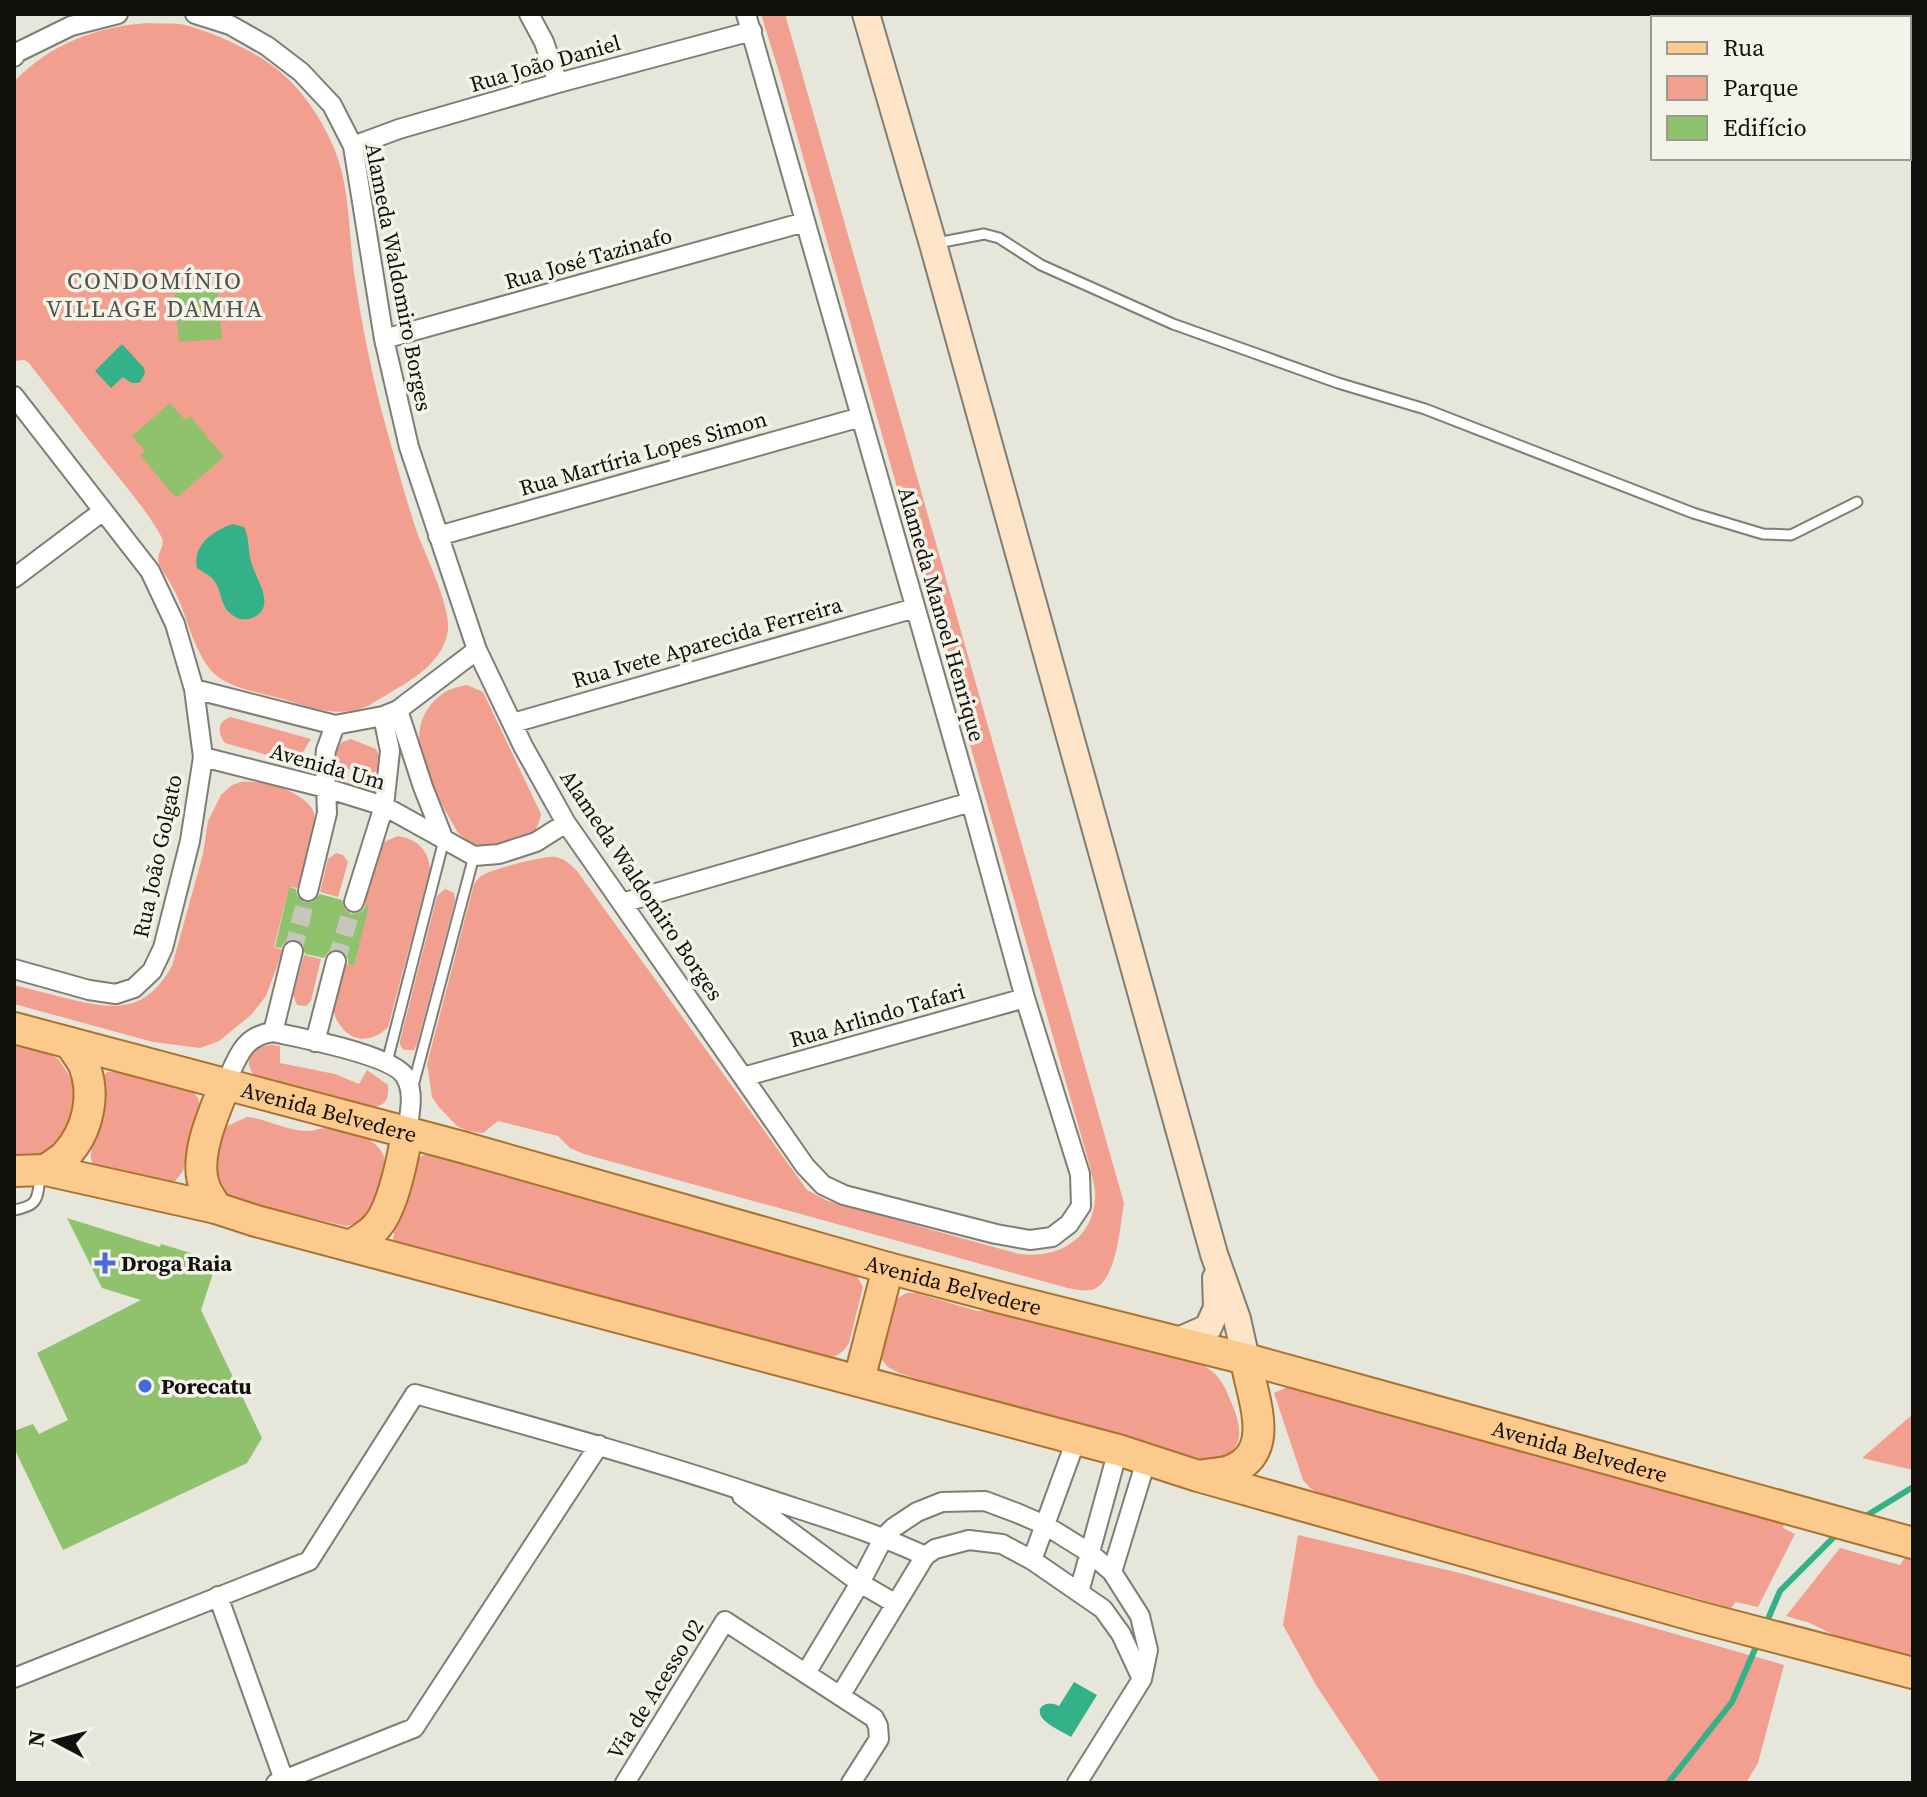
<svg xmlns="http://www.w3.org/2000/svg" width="1927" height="1797" font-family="'Source Serif 4',serif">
  <rect width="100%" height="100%" fill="#e7e6db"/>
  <path fill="#f29f8f" d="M761,14H785L1124,1203C1120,1225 1117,1284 1091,1290C1079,1292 1065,1287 1053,1284L584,1154L570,1148L558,1136L498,1121L483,1133L468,1131L457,1126L438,1106L432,1097L427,1064L474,884C477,880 478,878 483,875C492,869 546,855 556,857C565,859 570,864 577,871L807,1190L828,1201L1019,1254C1057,1259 1093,1240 1095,1198C1096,1188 1092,1177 1090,1167L779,72Z
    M149,23C159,24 170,23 180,24C207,29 257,52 278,70C305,92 327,126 338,159C350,195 349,236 354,273C362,325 372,377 386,427C396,462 405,497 417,532C426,557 450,604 448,630C443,669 397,687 368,706C338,718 315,709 286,700C266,694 233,689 217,676C194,657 188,616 174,590C170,581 163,573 159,564C155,552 167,547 161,536C145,508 123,483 103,458C78,426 53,394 28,362L24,360L14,361V82C49,44 98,26 149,23Z
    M467,685L483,692L541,814C539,823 537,830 530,836C519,844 486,849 474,844C468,842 463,837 458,833C438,796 397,740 434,701C444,691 454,687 467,685Z
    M231,717L311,739L303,752V765L225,743C217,733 217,721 231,717Z
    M351,739L376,749L381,760L377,771L370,774L344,768L338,762L336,750L342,742Z
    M241,782C256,781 272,784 285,789C296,794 310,801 314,813C318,830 303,871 299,888L289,887L274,947L283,950L266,996L251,1015L219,1041L200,1048L153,1042L14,1004V985C32,990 51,994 69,999C116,1010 145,1013 172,966L203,854L208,821L221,795L232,785Z
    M398,836C417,839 429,850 430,870L388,1027C375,1040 357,1044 344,1030C338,1023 333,1016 334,1007C335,993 341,977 345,964L354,965L368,906L360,904L379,846L384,842Z
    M336,853L343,855L348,862L338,897L320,892L328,859Z
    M445,889L454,893L455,901L417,1044L414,1050H404L400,1045V1041L437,896Z
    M304,955L321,959L311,1001L306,1006L297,1005L293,995Z
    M14,1042L44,1048L59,1060L77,1087L75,1120L54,1147L39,1156L14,1159Z
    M272,1045L280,1046V1063L335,1074L359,1084L367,1070L388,1085C390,1105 380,1108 363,1107L257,1079C241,1061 250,1047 272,1045Z
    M107,1072H118L183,1088L191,1090L196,1095L199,1101V1111L183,1171L173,1184L96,1169C81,1153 103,1131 104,1112C104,1101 100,1090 101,1078Z
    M247,1117C267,1119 287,1131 307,1131C314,1131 320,1128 326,1128C345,1126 384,1139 385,1163C385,1172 380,1184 377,1193C373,1211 365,1223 345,1226L282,1211L263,1215L227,1203L210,1182L220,1136L225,1127Z
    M431,1153L856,1274L863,1287L849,1343C844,1352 839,1355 829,1358L396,1246L393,1241L394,1232L412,1170L419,1157Z
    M906,1293H916L977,1311H1011L1200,1364C1218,1372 1224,1384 1231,1402C1245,1432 1244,1458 1205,1460L1127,1438L969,1399L953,1390L899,1373L888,1367L882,1360L877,1350L895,1300Z
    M1292,1385L1784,1523L1783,1528L1795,1534L1758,1607L1736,1602L1731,1608L1320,1494L1310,1488L1303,1480L1274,1393Z
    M1913,1414V1470L1862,1458Z
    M1298,1535L1464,1574L1784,1665L1758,1763L1746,1783H1381L1316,1685L1283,1625Z
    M1840,1548L1900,1565L1905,1557L1913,1559V1659L1842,1639L1810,1623L1786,1616Z"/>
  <path fill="#33b289" d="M122,344L144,368L145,373L140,382C132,385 130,382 123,377L111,388L95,371Z
    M233,524L244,527C249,537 248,546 250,557C252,575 280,607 252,618C246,620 239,620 234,616C219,608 223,589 212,578C208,574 201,571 197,568C192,545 214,530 233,524Z
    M1074,1682L1097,1695L1071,1737C1063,1732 1049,1726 1043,1719C1033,1707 1048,1699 1059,1706Z"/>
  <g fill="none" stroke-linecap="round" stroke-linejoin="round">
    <path stroke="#33b289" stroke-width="6" d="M1861,1519L1913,1487
      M1765,1626L1780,1591L1838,1533
      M1668,1783L1732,1702L1759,1640"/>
  </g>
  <path fill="#90c16c" d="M217,284L222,339L179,342L174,288Z
    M170,403L185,420L190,416L224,457L176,498L140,455L145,451L132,436Z
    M289,887L296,889L297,895L304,902H312L320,894L342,900L345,909L351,914L357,913L363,910L366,905L369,906L354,966L348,964V959L345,953L338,949L328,952L324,958L305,954L302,943L295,939L285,942L281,948L275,947Z
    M67,1218L160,1247L161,1244L217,1261L201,1310L262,1438L247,1463L63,1550L14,1448V1431L33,1424L39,1434L68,1420L37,1353L141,1300L102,1288Z"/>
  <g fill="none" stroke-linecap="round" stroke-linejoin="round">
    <path stroke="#c7c6bc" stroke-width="18" stroke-dasharray="18 9" stroke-linecap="butt" d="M293,951L308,891
      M336,961L354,902"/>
    <g stroke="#7f7d74" stroke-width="13">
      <path id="lane" d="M937,243L984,234L999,238L1041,265L1173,324L1338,383L1425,409L1693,513L1763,534L1791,535L1857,502
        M387,1062L444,840
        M413,1086L474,856
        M14,1210C41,1205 36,1198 41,1174"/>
    </g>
    <g stroke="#7f7d74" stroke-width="22">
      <path id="street" d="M195,14L230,25L267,46L301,72L332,105L353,146L384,339L409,447L477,650L523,746L566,823L805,1166L823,1185L844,1195L996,1234L1030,1240L1052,1237L1069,1224L1081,1206L1080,1174L1025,998L971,802L746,14
        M529,14L544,42L558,83
        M1694,14V18
        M14,57L18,52L71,26L118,14
        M1909,114L1913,115
        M353,146L399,129L558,83L752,31
        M384,339L805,222
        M14,396L150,571L175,624L194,689L203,757L190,841L163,948L152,971L134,988L116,994L89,990L14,969
        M438,536L861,417
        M14,578L103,511
        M194,689L335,725L383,716L398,710L477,650
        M398,710L423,787L444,840
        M513,723L915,608
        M203,757L326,788L384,806L474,856L499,854L536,842L566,823
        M308,891L327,813L325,761L326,750L335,725
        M354,902L384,806L390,751L383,716
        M622,903L971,802
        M273,1032L293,951
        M315,1042L336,961
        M743,1077L1025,998
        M225,1085C237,1059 242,1036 273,1032C300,1038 395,1055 406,1078C415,1094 409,1115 407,1133
        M742,1496L860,1583L896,1604
        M1032,1560L1076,1440
        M1112,1572L1146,1461
        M1079,1592L1118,1450
        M218,1596L284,1780
        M806,1673L860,1583L884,1537L893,1528L917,1512L942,1502L985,1501L1017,1513L1045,1525L1090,1553L1112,1572L1140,1616L1148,1650L1142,1679L1077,1783
        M14,1678L309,1561L415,1394C533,1427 650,1459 765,1498C819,1516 874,1532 925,1556
        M840,1696L925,1556L935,1549L969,1540L1002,1544L1032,1560L1103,1609L1121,1634L1142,1679
        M276,1783L414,1728L599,1445
        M625,1783L725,1621L874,1718L878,1726L879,1739L851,1783"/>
    </g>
    <g stroke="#7f7d74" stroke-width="30">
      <path id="secondary" d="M866,14L933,244L1214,1254L1237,1319L1246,1359
        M1176,1342L1208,1328L1217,1308L1216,1278"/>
    </g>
    <g stroke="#aa722f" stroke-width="34">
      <g id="primary">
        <path id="s1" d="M14,1028L462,1147L888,1268L1002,1298L1246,1359L1913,1543"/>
        <path d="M46,1170C52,1165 60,1161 66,1155C88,1131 96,1095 84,1065C80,1057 74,1050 70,1043"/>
        <path d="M14,1171L46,1170L216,1208L256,1221L1118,1450L1198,1476L1699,1617L1913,1673"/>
        <path d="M216,1208C213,1201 206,1193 204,1185C194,1156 214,1112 225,1085"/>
        <path d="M351,1246C359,1240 371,1234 377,1226C393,1208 403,1157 407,1133"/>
        <path d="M859,1380L888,1268"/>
        <path d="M1199,1476C1209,1474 1221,1474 1230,1471C1279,1451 1251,1397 1246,1359"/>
      </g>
    </g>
    <use href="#lane" stroke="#fff" stroke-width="9"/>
    <use href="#street" stroke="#fff" stroke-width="18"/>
    <use href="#secondary" stroke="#fee4c6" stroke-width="26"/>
    <use href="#primary" stroke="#fdca8e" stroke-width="30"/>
  </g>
  <g fill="#496add" stroke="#f4f3e9" stroke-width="3">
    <path d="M101 1251h8v8h8v8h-8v8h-8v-8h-8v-8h8z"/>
    <circle cx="145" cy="1386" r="8"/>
  </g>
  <g text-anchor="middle" stroke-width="7" stroke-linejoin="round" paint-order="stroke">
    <g font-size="22" fill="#11100d" stroke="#f4f3e9">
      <text transform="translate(545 63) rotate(-16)" y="8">Rua João Daniel</text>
      <text transform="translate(588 258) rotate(-16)" y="8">Rua José Tazinafo</text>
      <text transform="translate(399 277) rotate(79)" y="8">Alameda Waldomiro Borges</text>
      <text transform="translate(643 453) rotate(-16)" y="8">Rua Martíria Lopes Simon</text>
      <text transform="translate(942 614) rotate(74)" y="8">Alameda Manoel Henrique</text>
      <text transform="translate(707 642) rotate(-16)" y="8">Rua Ivete Aparecida Ferreira</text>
      <text transform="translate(328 766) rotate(16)" y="8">Avenida Um</text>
      <text transform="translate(157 856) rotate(-78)" y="8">Rua João Golgato</text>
      <text transform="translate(642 885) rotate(56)" y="8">Alameda Waldomiro Borges</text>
      <text transform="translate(877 1015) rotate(-16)" y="8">Rua Arlindo Tafari</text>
      <text dy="8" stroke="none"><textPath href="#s1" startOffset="326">Avenida Belvedere</textPath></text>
      <text dy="8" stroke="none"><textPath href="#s1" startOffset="974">Avenida Belvedere</textPath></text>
      <text dy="8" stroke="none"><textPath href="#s1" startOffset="1622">Avenida Belvedere</textPath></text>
      <text transform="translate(655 1689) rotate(-58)" y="8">Via de Acesso 02</text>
    </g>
    <g font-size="22" font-weight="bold" fill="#11100d" stroke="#f4f3e9" text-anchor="start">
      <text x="121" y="1271">Droga Raia</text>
      <text x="161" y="1394">Porecatu</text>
    </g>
    <g font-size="24" letter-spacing="2" fill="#54534a" stroke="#f4f3e9">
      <text x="155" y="289">CONDOMÍNIO<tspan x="155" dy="28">VILLAGE DAMHA</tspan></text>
    </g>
  </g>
  <rect width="1927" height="1797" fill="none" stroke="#11100d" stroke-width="32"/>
  <rect x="1651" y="16" width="260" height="144" fill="#f4f3e9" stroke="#999891" stroke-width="2"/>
  <rect x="1667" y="42" width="40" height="12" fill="#fdca8e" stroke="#999891" stroke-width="2"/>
  <text x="1723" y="56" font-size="24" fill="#11100d">Rua</text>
  <rect x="1667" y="76" width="40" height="24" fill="#f29f8f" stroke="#999891" stroke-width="2"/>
  <text x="1723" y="96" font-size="24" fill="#11100d">Parque</text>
  <rect x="1667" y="116" width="40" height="24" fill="#90c16c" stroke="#999891" stroke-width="2"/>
  <text x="1723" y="136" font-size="24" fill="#11100d">Edifício</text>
  <g transform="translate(56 1741) rotate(277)" stroke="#f4f3e9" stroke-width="6" paint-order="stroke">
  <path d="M0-6L14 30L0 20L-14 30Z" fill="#11100d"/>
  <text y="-12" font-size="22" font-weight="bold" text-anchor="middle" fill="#11100d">N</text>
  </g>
</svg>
